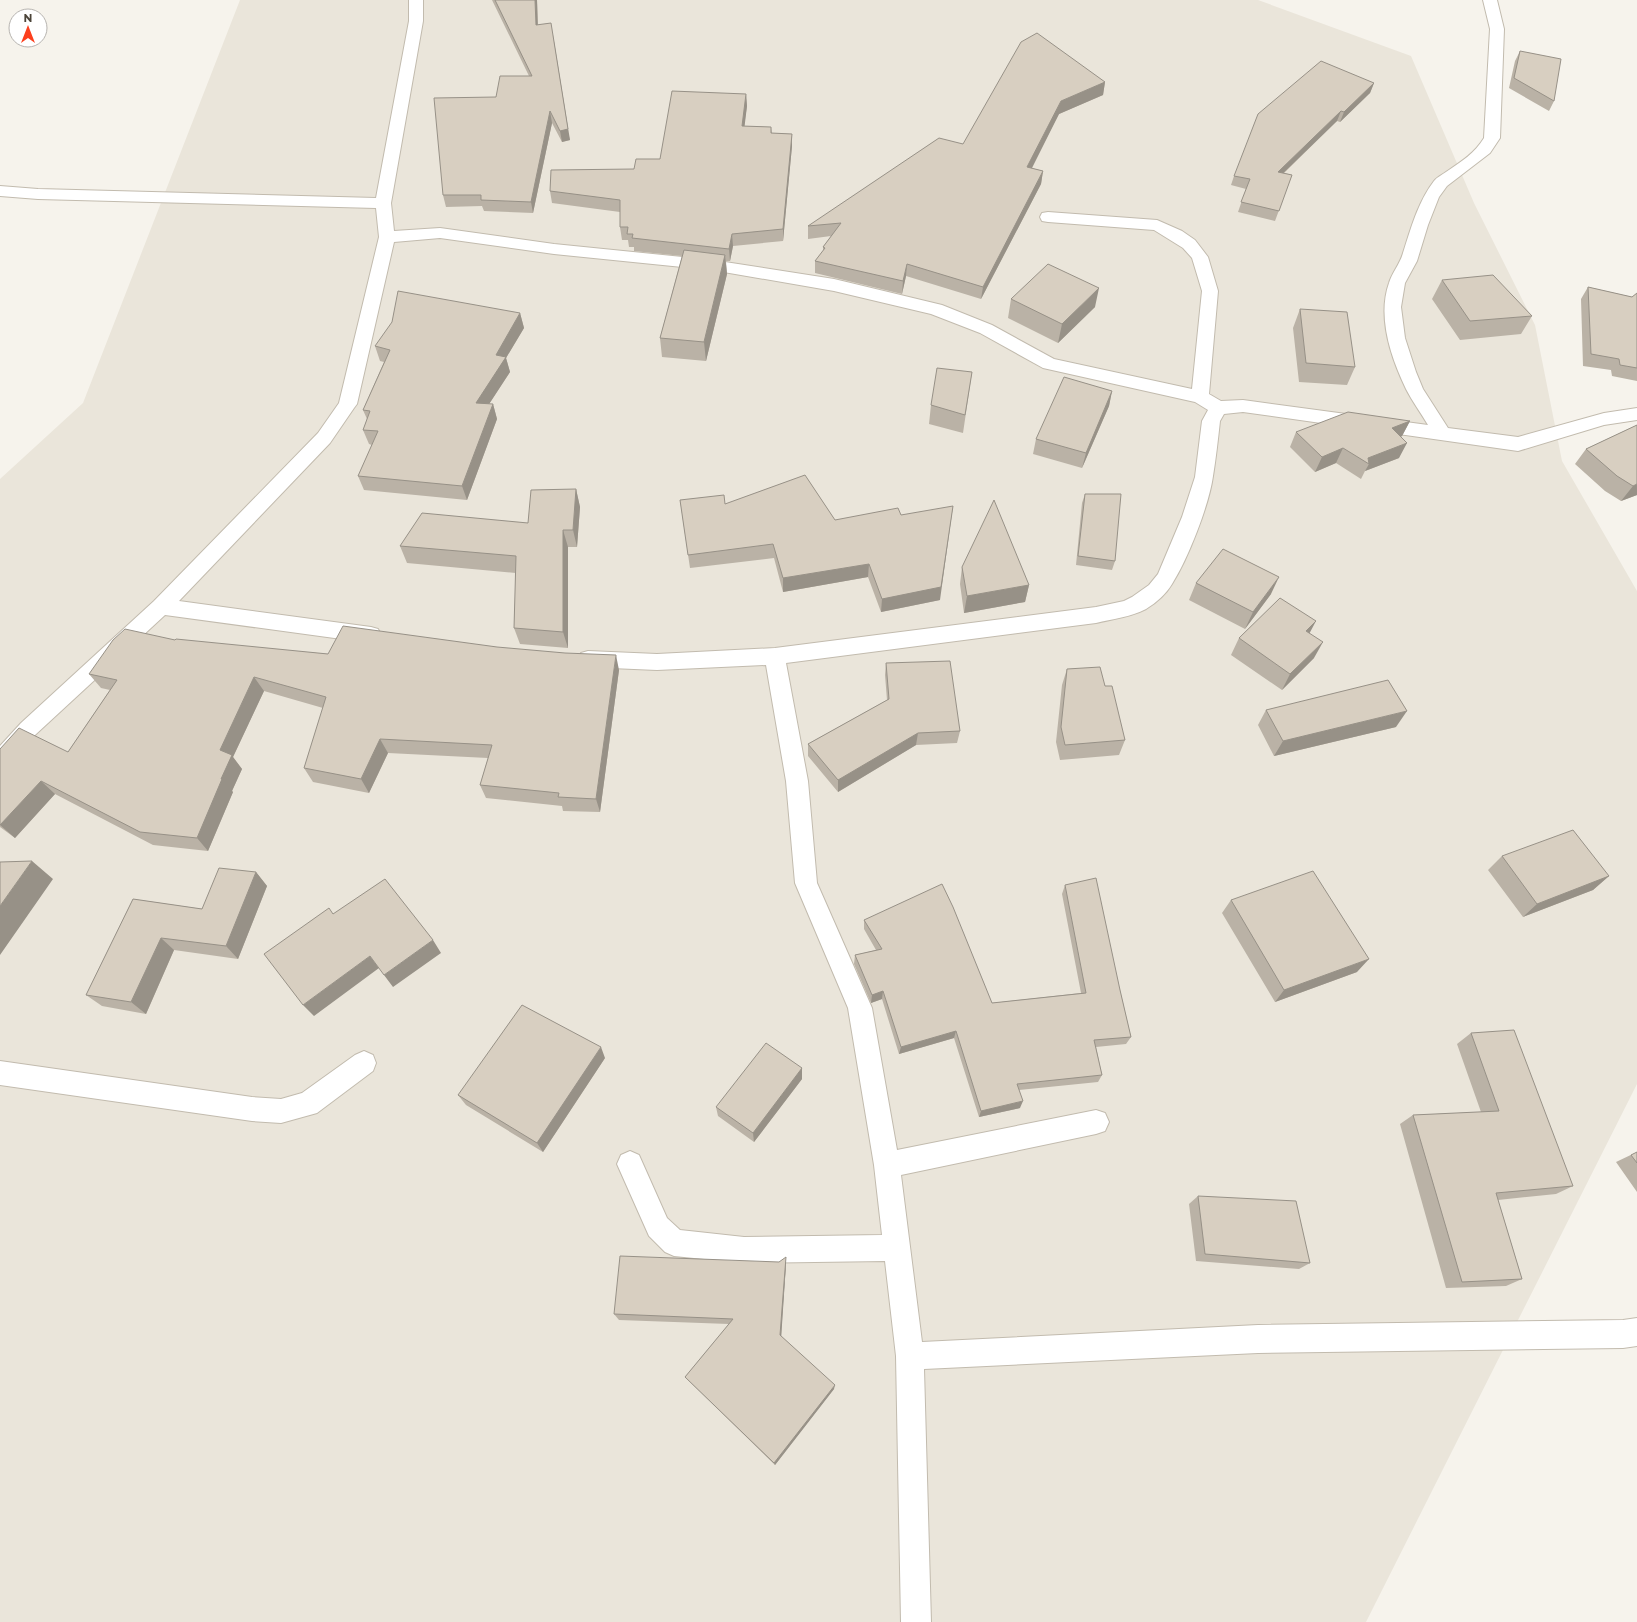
<svg xmlns="http://www.w3.org/2000/svg" width="1637" height="1622" font-family="Montserrat,sans-serif">
  <rect width="100%" height="100%" fill="#f6f3ec"/>
  <path fill="#eae5da" d="M240,0H1258L1411,56L1474,203L1535,325L1562,461L1637,591V1084L1366,1622H0V479L83,403Z"/>
  <g fill="none" stroke-linecap="round" stroke-linejoin="round">
    <g stroke="#c2bbae" stroke-width="2">
      <path id="street" d="M409,0H423V21L391,203L394,231L440,228L554,244L712,260L834,279L942,305L992,325L1054,359L1192,389L1202,291L1192,258L1183,248L1154,230L1048,222L1042,221L1040,217L1042,213L1048,212L1157,220L1182,231L1195,240L1208,257L1218,291L1209,394L1221,401L1243,400L1428,425C1421,413 1412,401 1406,389C1391,358 1377,317 1389,283C1392,273 1400,264 1403,253C1411,228 1418,202 1434,181C1437,177 1442,175 1446,172C1461,162 1475,153 1484,138L1490,29L1483,0H1497L1504,29L1500,138L1490,153L1447,186L1439,197L1428,225L1417,261L1405,283L1401,307L1405,338L1416,372L1423,389L1448,428L1518,437L1604,413L1637,408V420L1604,425L1518,451L1243,412L1224,414L1220,421C1218,439 1216,458 1213,476C1209,505 1188,559 1172,584C1166,594 1156,603 1146,609C1131,617 1112,619 1096,623L786,663L808,781L817,883L872,1008L897,1150L1096,1110L1105,1113L1109,1122L1105,1131L1096,1134L901,1175L922,1342L1258,1325L1623,1320L1637,1318V1346L1623,1348L1258,1353L924,1369L931,1622H901L896,1356L885,1261L744,1263L674,1256L665,1252L649,1236L617,1164L621,1155L630,1151L639,1155L667,1218L680,1230L744,1237L882,1235L874,1165L848,1008L795,883L786,781L766,665L657,670L588,667L581,665L578,659L581,653L588,651L657,654L775,648L1096,607L1124,601L1132,597L1149,585L1158,574L1182,517L1195,477L1202,421L1208,410L1195,402L1043,368L980,333L931,314L834,291L712,270L554,254L440,238L394,242L357,404L354,408L330,443L179,601L371,627L378,629L381,635L378,641L371,643L165,615L35,735L8,767L0,770V746L21,723L154,601L318,433L339,403L379,237L376,208L38,199L0,196V186L38,189L376,198L409,21Z
        M364,1051L373,1055L376,1063L373,1071L317,1113L281,1123L252,1121L0,1085V1061L252,1097L281,1099L302,1093L355,1055Z"/>
    </g>
    <use href="#street" fill="#fff" fill-rule="evenodd"/>
  </g>
  <path fill="#bab2a6" d="M492,0H537L538,25L570,140L562,142L552,123L533,213L484,211L482,206L446,207L443,195L529,76Z
    M1520,51L1554,101L1549,111L1509,88L1515,61Z
    M1105,82L1103,95L1059,114L1031,168L1043,171L1041,184L981,299L906,276L902,294L815,273V261L823,251V247L831,236L808,239V226L963,144Z
    M1374,83L1370,93L1340,122L1337,121L1284,173L1292,175L1275,221L1238,212L1246,189L1231,185L1234,176Z
    M746,94L747,106L744,126L771,127L772,133L792,134V146L783,241L733,246L730,261H726L727,274L706,361L662,357L660,338L682,256L634,251V247H629L628,240H622L620,227V212L552,203L550,191L634,169L660,159Z
    M1442,280L1532,316L1521,334L1460,340L1432,299Z
    M1588,287L1632,297L1637,293V381L1612,376L1611,370L1583,366L1581,299Z
    M1011,299L1095,307L1058,343L1008,318Z
    M1300,309L1355,367L1347,385L1299,382L1293,328Z
    M520,313L524,328L506,358L510,372L489,404H493L497,419L467,500L364,490L358,476L372,445L369,444L363,430L367,419L363,410L384,362L380,361L375,346Z
    M972,372L963,433L929,424L931,405Z
    M1112,391L1109,406L1082,468L1033,454L1036,439Z
    M1410,421L1402,436L1401,437L1399,458L1365,471L1361,479L1336,463L1315,472L1290,447L1296,432Z
    M1637,425V495L1621,501L1605,491L1575,464L1586,449Z
    M576,489L580,507L577,547H568V648L520,644L514,628L516,573L407,563L400,546L528,523Z
    M1085,494L1115,561L1112,570L1076,565L1082,503Z
    M680,500L725,504L835,520L901,515L940,600L881,612L868,577L783,592L774,558L690,568Z
    M962,567L1029,585L1025,602L964,613L960,584Z
    M1196,583L1271,594L1245,629L1189,600Z
    M1310,633L1314,658L1282,690L1231,655L1239,638Z
    M175,640L328,654L619,670L600,812L563,811L562,806L486,798L480,785L488,758L388,753L369,793L313,782L304,768L323,708L264,691L233,757L242,769L232,791L233,792L208,851L153,845L55,794L15,838L0,827V749L68,752L110,690L101,688L89,674Z
    M886,663L960,731L957,743L916,745L838,792L808,756V744L887,700L885,675Z
    M1067,669L1105,686L1125,740L1119,755L1060,760L1056,742L1062,685Z
    M1266,710L1396,727L1274,756L1258,725Z
    M1502,856L1609,876L1593,890L1523,917L1488,870Z
    M256,872L267,886L238,959L174,950L146,1014L102,1006L86,995L133,899L202,909Z
    M1065,885L1120,990L1131,1037L1126,1044L1096,1047L1102,1075L1098,1082L1019,1090L1020,1108L979,1117L954,1038L899,1054L882,999L871,1003L854,964L855,955L876,950L864,929V920L992,1003L1081,993L1062,894Z
    M1231,900L1357,972L1275,1002L1222,913Z
    M1471,1033L1573,1186L1556,1194L1498,1200L1522,1279L1506,1286L1446,1288L1400,1124L1413,1115L1481,1112L1457,1044Z
    M605,1058L543,1152L466,1105L458,1095Z
    M802,1068V1079L754,1142L718,1116L716,1107Z
    M1637,1152V1192L1616,1162Z
    M1198,1196L1310,1263L1299,1269L1196,1261L1189,1204Z
    M786,1264L781,1336L834,1389L775,1465L689,1381L685,1377L729,1324L619,1320L614,1314Z"/>
  <path fill="#979187" d="M535,0H537L538,36L536,25Z
    M553,35L570,140L562,142L560,131Z
    M1105,82L1103,95L1059,114L1026,180L1027,167L1061,101Z
    M1374,83L1370,93L1340,122L1344,112Z
    M746,94L747,106L743,139L742,126Z
    M550,111L552,123L533,213L531,202Z
    M1341,111L1337,121L1275,181L1278,172Z
    M792,134V146L783,241V229Z
    M1043,171L1041,184L981,299L983,287Z
    M732,234L733,246L730,261L729,249Z
    M725,255L727,274L706,361L704,342Z
    M907,264L906,276L902,294L903,281Z
    M1099,288L1095,307L1058,343L1062,324Z
    M520,313L524,328L506,358L510,372L480,418L476,403L496,355Z
    M1112,391L1109,406L1082,468L1086,453Z
    M493,404L497,419L467,500L462,486Z
    M1410,421L1402,436L1384,443L1392,428Z
    M1407,443L1399,458L1365,471L1369,464L1368,458Z
    M1343,448L1336,463L1315,472L1322,457Z
    M1637,484V495L1621,501L1633,486Z
    M576,489L580,507L577,547L573,530Z
    M953,506L940,600L881,612L882,599Z
    M563,530L568,547V648L563,632Z
    M869,564L868,577L783,592V578Z
    M1279,577L1271,594L1245,629L1253,612Z
    M1029,585L1025,602L964,613L967,596Z
    M1316,621L1307,638L1306,631Z
    M1323,642L1314,658L1282,690L1290,674Z
    M616,655L619,670L600,812L596,799Z
    M254,677L264,691L233,757L242,769L232,791L233,792L208,851L197,838L221,779L220,750Z
    M1407,711L1396,727L1274,756L1283,741Z
    M918,733L916,745L838,792V780Z
    M380,739L388,753L369,793L361,779Z
    M41,781L55,794L15,838L0,825Z
    M32,861L53,879L0,955V906Z
    M256,872L267,886L238,959L226,946Z
    M1609,876L1593,890L1523,917L1537,904Z
    M161,938L174,950L146,1014L131,1002Z
    M433,940L441,953L393,987L384,975Z
    M370,956L379,968L314,1016L303,1005Z
    M1369,959L1357,972L1275,1002L1284,990Z
    M883,991L882,999L871,1003L872,995Z
    M956,1031L954,1038L899,1054L901,1047Z
    M601,1047L605,1058L543,1152L537,1143Z
    M802,1068V1079L754,1142L753,1133Z
    M1023,1101L1020,1108L979,1117L981,1111Z
    M786,1257V1264L781,1340L780,1335Z
    M835,1385L834,1389L775,1465L774,1463Z"/>
  <path fill="#d8cfc1" stroke="#979187" d="M495,0H535L536,25L551,23L568,129L560,131L550,111L531,202L481,200V195H443L434,98L496,97L500,76H532Z
    M1037,33L1105,82L1061,101L1027,167L1043,171L983,287L907,264L903,281L815,261L825,248L823,247L841,223L808,226L939,138L963,144L1021,42Z
    M1520,51L1561,59L1554,101L1514,78Z
    M1321,61L1374,83L1344,112L1341,111L1278,172L1292,175L1279,211L1241,202L1250,179L1234,176L1258,114Z
    M672,91L746,94L742,126L771,127V133L792,134L783,229L732,234L729,249L632,238L633,234H627L628,227H620V200L550,191L551,170L634,169L636,159H660Z
    M684,250L725,255L704,342L660,338Z
    M1048,264L1099,288L1062,324L1011,299Z
    M1493,275L1532,316L1470,321L1442,280Z
    M1588,287L1632,297L1637,293V368L1620,365L1619,359L1591,354Z
    M398,291L520,313L496,355L506,357L476,403L493,404L462,486L358,476L378,431L363,430L370,411L363,410L390,350L375,346L392,322Z
    M1300,309L1347,312L1355,367L1306,363Z
    M937,368L972,372L965,415L931,405Z
    M1064,377L1112,391L1086,453L1036,439Z
    M1348,412L1410,421L1392,428L1407,443L1368,458L1369,464L1343,448L1322,457L1296,432Z
    M1637,425V484L1633,486L1617,476L1586,449Z
    M805,475L835,520L898,508L901,515L953,506L941,587L882,599L869,564L783,578L773,544L688,555L680,500L724,495L725,504Z
    M576,489L573,530H563V632L514,628L516,556L400,546L422,513L528,523L531,490Z
    M1085,494H1121L1115,561L1078,556Z
    M994,500L1029,585L967,596L962,567Z
    M1223,549L1279,577L1253,612L1196,583Z
    M1280,598L1316,621L1306,631L1323,642L1290,674L1239,638Z
    M343,626L497,647L565,653L616,655L596,799L558,797L559,793L480,785L492,745L380,739L361,779L304,768L326,697L254,677L220,750L232,755L221,779H222L197,838L140,832L41,781L0,825V749L19,728L68,752L117,680L89,674L113,640L125,629L175,640L176,639L328,654Z
    M950,661L960,731L918,733L838,780L808,744L889,699L886,663Z
    M1100,667L1105,686H1112L1125,740L1065,745L1061,727L1067,669Z
    M1388,680L1407,711L1283,741L1266,710Z
    M1573,830L1609,876L1537,904L1502,856Z
    M32,861L0,906V862Z
    M219,868L256,872L226,946L161,938L131,1002L86,995L133,899L202,909Z
    M1313,871L1369,959L1284,990L1231,900Z
    M1096,878L1120,990L1131,1037L1094,1040L1102,1075L1017,1084L1023,1101L981,1111L956,1031L901,1047L883,991L872,995L855,955L882,949L864,920L942,884L953,907L992,1003L1086,993L1065,885Z
    M385,879L433,940L384,975L370,956L303,1005L264,954L329,908L333,914Z
    M522,1005L601,1047L537,1143L458,1095Z
    M1514,1030L1573,1186L1496,1193L1522,1279L1462,1282L1413,1115L1499,1111L1471,1033Z
    M766,1043L802,1068L753,1133L716,1107Z
    M1637,1152V1163L1631,1155Z
    M1198,1196L1296,1201L1310,1263L1205,1254Z
    M620,1256L779,1262L786,1257L780,1335L835,1385L774,1463L685,1377L733,1319L614,1314Z"/>
  <g transform="translate(28 28)"><circle r="19" fill="#ffffff" stroke="#b7b4b0"/>
  <path d="M0-3L7 15L0 10L-7 15Z" fill="#fc3f1d"/>
  <text y="-6" font-size="11" font-weight="bold" text-anchor="middle" fill="#4b4439">N</text>
  </g>
</svg>
